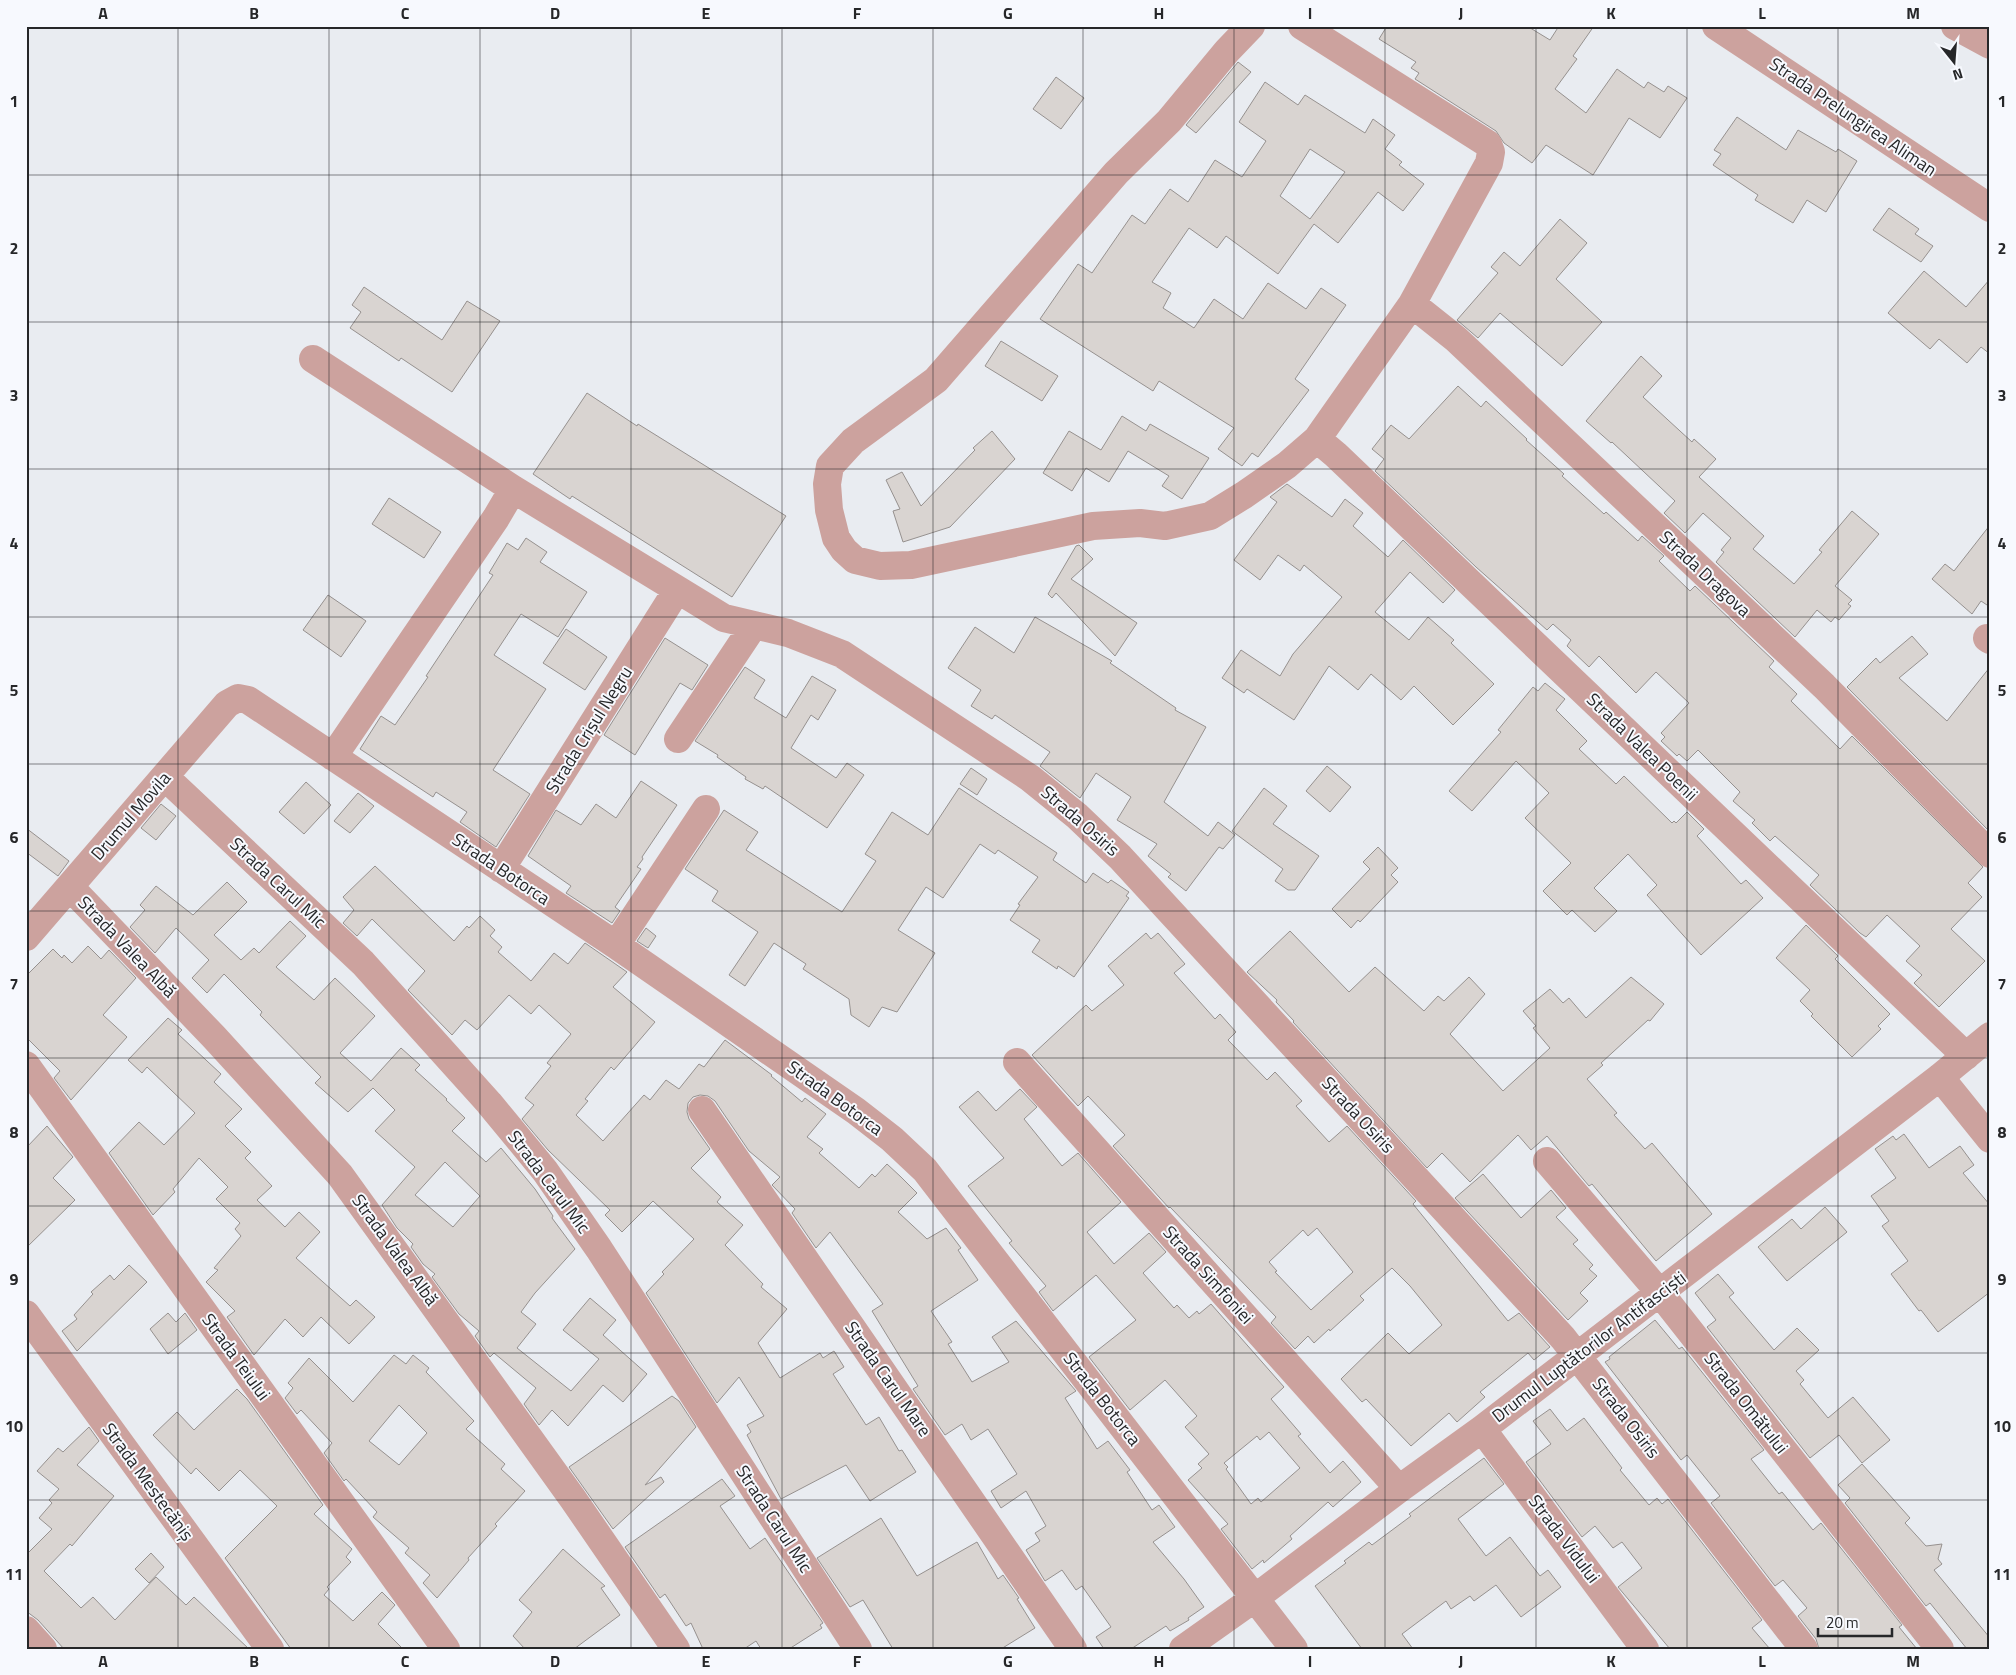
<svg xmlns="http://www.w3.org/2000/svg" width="2016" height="1675" font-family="'Titillium Web',sans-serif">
  <rect width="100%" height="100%" fill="#e9ecf1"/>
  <path fill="#d9d4d1" stroke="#96918f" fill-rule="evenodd" d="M1387,26H1527L1550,40L1559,26H1594L1573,56L1577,59L1555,89L1586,113L1617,69L1644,88L1648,82L1664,92L1668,86L1687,98L1660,138L1629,118L1593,175L1546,145L1532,163L1504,143L1496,131L1415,79L1419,73L1411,68L1416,62L1379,39Z
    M1238,62L1251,72L1196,133L1186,125Z
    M1056,77L1084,98L1061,129L1033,109Z
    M1265,82L1298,105L1305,95L1365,133L1373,119L1395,135L1385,149L1402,162L1399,165L1424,184L1403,211L1378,192L1338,243L1314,224L1278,274L1226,236L1217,248L1189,228L1152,282L1171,293L1163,308L1194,328L1214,299L1243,319L1268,283L1306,309L1321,288L1346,305L1295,379L1309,390L1258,457L1252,453L1242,466L1218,449L1234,428L1159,381L1153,391L1040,319L1078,264L1092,273L1132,215L1145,224L1170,189L1188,202L1215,160L1242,177L1266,141L1239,122ZM1310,149L1345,172L1310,219L1280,196Z
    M1737,117L1786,150L1798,130L1836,152L1838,149L1857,161L1826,212L1807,200L1793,223L1755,200L1758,195L1713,165L1721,154L1714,150Z
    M1889,208L1919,229L1915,234L1933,246L1921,262L1873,230Z
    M1560,219L1587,243L1556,279L1602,322L1562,366L1500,313L1478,338L1457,320L1498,273L1491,267L1504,252L1520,266Z
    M1924,271L1966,307L1990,279V354L1981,347L1967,363L1939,339L1930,349L1888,313Z
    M364,287L442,340L467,301L500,321L452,392L401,358L399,361L350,328L361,312L352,305Z
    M1001,341L1058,376L1042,401L985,366Z
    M1641,356L1662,376L1643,397L1692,442L1694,439L1716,459L1699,477L1764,536L1753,549L1794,584L1822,552L1819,550L1852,511L1879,534L1835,586L1852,600L1848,604L1851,606L1839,620L1835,617L1831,622L1817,610L1795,637L1716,562L1724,552L1721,550L1731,538L1703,513L1685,533L1664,513L1675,501L1612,442L1611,443L1586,421Z
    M1458,386L1481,407L1486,401L1527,439L1526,440L1564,474L1562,476L1604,514L1606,512L1638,541L1642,536L1664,556L1659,561L1690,591L1695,586L1774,661L1769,667L1797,694L1791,701L1840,749L1852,736L1983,867L1968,883L1982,897L1951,929L1985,961L1939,1007L1914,983L1922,975L1906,961L1920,946L1887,915L1866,937L1860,933L1810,885L1819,875L1775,836L1770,841L1752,823L1755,820L1733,801L1740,792L1698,750L1687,761L1679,754L1677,756L1661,741L1665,737L1661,733L1689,703L1656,672L1636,693L1599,656L1589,667L1567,646L1571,640L1553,624L1547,630L1476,567L1375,471L1384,459L1372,449L1391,425L1409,439Z
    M587,393L637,426L638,424L786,516L732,597L572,496L570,499L533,474Z
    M1122,416L1146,431L1150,424L1209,458L1182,499L1162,486L1169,476L1128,451L1109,482L1086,468L1072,491L1043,473L1069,431L1101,450Z
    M992,431L1015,459L950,527L903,542L893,511L900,509L886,480L902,472L921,506L975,450L973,448Z
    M1287,484L1332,517L1345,499L1363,513L1353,526L1388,557L1403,540L1455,590L1443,603L1410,572L1375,612L1409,640L1428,617L1454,640L1451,643L1494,684L1453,725L1414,686L1401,700L1371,674L1358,690L1329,666L1294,720L1247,689L1244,693L1222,678L1241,650L1280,676L1293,654L1342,597L1304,565L1300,571L1278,555L1260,580L1234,560L1277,502L1270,497Z
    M389,498L441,532L424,558L372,524Z
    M1990,525V607L1981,601L1972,614L1932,579L1945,564L1954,571Z
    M526,538L547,552L540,562L587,592L558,637L521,614L494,655L546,689L493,770L530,794L496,847L460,822L467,812L436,792L433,797L360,749L381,716L395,725L428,677L426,676L493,575L489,573L507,543L518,550Z
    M1079,545L1093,559L1071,579L1137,623L1115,656L1056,593L1052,598L1048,594L1076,546Z
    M328,595L366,621L341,657L303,630Z
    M1035,617L1112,661L1110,663L1176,708L1175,710L1206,727L1164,802L1208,836L1218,822L1235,835L1223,849L1219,847L1186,891L1168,877L1171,874L1148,856L1157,844L1117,820L1131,797L1096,773L1080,798L1040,766L1050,752L995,715L992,719L971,706L981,690L948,668L975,627L1014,653Z
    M566,629L607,657L585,690L543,663Z
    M1912,636L1928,654L1899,678L1947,721L1990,667V832L1847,687L1876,658L1880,663Z
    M665,638L708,665L692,690L680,683L635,755L604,735Z
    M745,667L765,680L754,698L786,718L812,676L836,690L818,720L811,715L791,748L836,778L847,763L864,775L827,828L765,786L763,789L745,779L746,777L717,757L718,755L695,741Z
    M1545,683L1565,699L1556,710L1587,741L1579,749L1616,784L1624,776L1672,823L1674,821L1676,823L1687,812L1704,829L1697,836L1741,884L1746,880L1763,898L1701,955L1647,895L1657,885L1628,854L1594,888L1617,911L1595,932L1572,910L1567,915L1543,891L1571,863L1525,818L1549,793L1516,761L1472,811L1449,791L1501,732L1498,730L1533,687L1538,691Z
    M1327,766L1351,787L1330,812L1306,791Z
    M971,768L987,779L977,795L960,784Z
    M641,781L677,805L642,857L643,859L637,867L641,869L615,907L620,911L612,923L566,893L571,886L528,856L556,810L581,825L596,804L616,818Z
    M306,782L331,805L304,834L279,812Z
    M959,788L1057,853L1053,860L1086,883L1093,873L1108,883L1111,880L1129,892L1126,896L1129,898L1074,977L1058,966L1057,969L1032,952L1040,940L1010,920L1020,905L1018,904L1038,877L998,850L995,854L980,844L943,898L926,887L898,930L935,953L897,1012L882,1007L869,1027L851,1015L849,999L803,969L806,964L774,943L745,986L729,975L758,932L712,901L718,891L685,869L724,810L758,832L746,850L842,912L876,861L865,854L892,812L928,835Z
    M1264,788L1287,806L1273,824L1319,856L1295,890H1288L1275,881L1283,869L1232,831Z
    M358,793L374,806L350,833L334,821Z
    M161,804L176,816L156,840L141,828Z
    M26,828L69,861L58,876L26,852Z
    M1378,847L1398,868L1391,875L1398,882L1360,922L1358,920L1351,928L1332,909L1370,869L1363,862Z
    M375,866L454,941L467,926L469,928L480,916L495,930L490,936L502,947L498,952L531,981L554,953L568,964L585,943L627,972L613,987L655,1022L614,1070L611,1067L585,1099L588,1101L576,1115L603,1141L644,1095L650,1100L666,1080L679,1089L699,1064L704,1067L725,1040L772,1075L771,1076L802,1102L805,1098L826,1114L807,1137L823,1149L819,1153L859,1188L872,1174L875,1177L887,1164L901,1177L917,1193L898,1212L927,1239L946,1228L961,1248L958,1250L978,1280L931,1311L952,1342L948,1344L972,1382L1009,1362L992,1337L1016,1321L1076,1391L1065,1398L1097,1449L1108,1441L1130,1470L1127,1472L1152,1510L1159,1505L1175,1527L1153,1542L1184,1579L1204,1607L1188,1618L1189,1620L1170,1631L1166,1626L1131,1649H1104L1096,1637L1111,1627L1082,1586L1076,1590L1062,1570L1045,1581L1026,1550L1040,1541L1035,1533L1046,1526L1026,1491L1001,1508L991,1491L1017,1474L988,1429L971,1440L962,1424L945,1435L913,1389L918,1386L872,1311L883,1304L830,1232L816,1248L792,1213L795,1209L772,1185L780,1177L749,1151L715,1101L708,1096L700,1095L693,1097L688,1103L687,1112L689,1119L710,1149L691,1168L721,1197L717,1202L743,1225L725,1245L763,1284L761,1287L787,1309L758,1343L780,1378L820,1353L823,1358L834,1351L844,1367L833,1374L866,1425L879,1417L899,1451L902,1450L916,1472L870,1501L846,1465L781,1499L747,1435L751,1432L747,1425L764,1416L739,1377L717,1403L646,1293L664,1274L662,1272L694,1239L653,1201L622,1232L605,1215L610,1210L548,1150L522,1119L534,1105L525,1098L551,1066L547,1063L571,1034L539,1005L531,1014L509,995L477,1030L465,1020L452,1035L408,990L425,971L372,919L357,936L343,923L354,910L343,897Z
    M227,882L247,902L214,935L241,960L254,948L259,953L290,921L306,936L276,967L314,1000L335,978L375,1016L340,1053L371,1081L401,1048L420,1065L415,1070L447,1099L446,1100L465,1118L452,1131L486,1162L501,1148L535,1189L553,1216L552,1218L575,1249L535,1293L521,1312L536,1324L517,1348L571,1391L599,1359L563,1330L590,1298L616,1320L603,1335L647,1374L623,1402L603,1385L568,1426L552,1410L539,1425L524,1404L536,1388L494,1353L490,1357L475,1336L479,1331L459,1314L432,1277L435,1274L423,1264L411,1247L413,1244L397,1228L382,1205L415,1167L375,1131L395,1110L373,1088L348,1112L315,1083L321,1077L260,1015L262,1012L224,974L207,993L192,978L209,960L176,928L155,953L130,927L145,910L140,905L156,886L193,915ZM445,1162L480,1196L453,1227L415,1195Z
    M1806,925L1838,956L1835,959L1890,1014L1878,1026L1881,1029L1852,1057L1811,1016L1813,1014L1800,1001L1810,990L1776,958Z
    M646,928L656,936L648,948L637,941Z
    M1290,931L1349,992L1375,967L1424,1011L1438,996L1444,1001L1469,977L1485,994L1450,1034L1503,1091L1550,1048L1533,1028L1536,1026L1523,1011L1550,989L1563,1003L1569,998L1586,1018L1631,977L1664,1004L1650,1021L1648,1020L1601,1063L1603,1065L1587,1079L1617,1113L1614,1115L1645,1149L1652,1143L1712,1214L1656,1261L1592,1184L1589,1186L1547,1136L1531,1150L1518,1135L1470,1182L1442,1153L1427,1168L1293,1022L1294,1021L1276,1002L1277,1000L1247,972Z
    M1146,933L1151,939L1158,933L1185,964L1174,973L1215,1019L1220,1014L1236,1032L1228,1040L1267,1080L1275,1072L1302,1101L1296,1106L1329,1142L1347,1126L1416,1201L1413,1204L1508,1321L1519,1313L1550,1347L1534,1360L1528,1353L1480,1392L1485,1397L1457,1422L1449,1413L1411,1446L1366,1399L1362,1402L1341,1379L1388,1333L1409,1354L1442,1325L1410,1286L1392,1268L1360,1296L1364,1300L1330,1331L1329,1329L1314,1343L1308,1336L1295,1349L1271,1323L1276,1317L1170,1207L1169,1208L1113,1146L1125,1135L1088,1096L1078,1106L1032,1055L1086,1005L1092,1011L1124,985L1108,966ZM1317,1228L1353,1272L1311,1310L1275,1272L1277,1271L1269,1262L1303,1230L1308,1236Z
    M88,946L101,959L109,950L136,978L103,1015L127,1037L71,1100L54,1078L60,1071L26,1037V976L53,949L62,958L64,955L72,963Z
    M168,1018L182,1030L178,1034L221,1074L214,1082L242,1109L225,1126L251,1152L245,1158L272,1186L257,1200L285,1227L299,1212L320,1232L296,1258L350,1306L356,1300L375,1317L349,1344L321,1317L303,1337L285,1319L254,1355L227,1317L235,1311L206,1282L218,1270L214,1268L241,1236L235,1229L240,1223L216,1199L228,1187L199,1158L173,1189L175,1192L153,1215L109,1153L139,1122L164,1145L195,1113L147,1067L142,1073L128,1060Z
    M1020,1089L1037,1107L1024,1119L1062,1166L1078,1153L1121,1202L1087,1232L1114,1264L1149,1233L1166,1252L1143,1273L1174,1308L1177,1305L1189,1318L1197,1311L1199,1314L1211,1304L1284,1387L1271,1399L1301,1434L1298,1436L1330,1473L1343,1461L1361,1482L1333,1507L1328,1502L1290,1536L1292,1539L1264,1563L1263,1560L1252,1569L1221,1529L1228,1524L1188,1480L1202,1468L1198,1464L1209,1454L1185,1427L1197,1416L1165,1380L1130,1410L1089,1357L1136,1320L1096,1275L1053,1311L1039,1292L1046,1286L1009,1243L1012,1241L968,1186L1004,1158L959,1107L978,1091L996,1111ZM1269,1432L1300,1468L1261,1502L1258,1498L1251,1504L1226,1469L1228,1467L1224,1463L1257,1436L1260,1440Z
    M47,1126L73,1157L53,1178L75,1200L26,1248V1148Z
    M1904,1134L1929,1168L1960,1146L1974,1165L1963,1173L1990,1205V1292L1938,1332L1921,1310L1919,1311L1891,1274L1908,1261L1882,1226L1889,1221L1871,1196L1896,1178L1875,1149L1893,1136L1896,1140Z
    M1483,1174L1521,1218L1551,1190L1566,1208L1556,1217L1578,1240L1573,1244L1593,1265L1589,1269L1597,1276L1580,1293L1588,1301L1568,1320L1455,1198Z
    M1825,1207L1847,1232L1787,1281L1758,1247L1792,1219L1801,1229Z
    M129,1265L147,1282L77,1351L62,1331L77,1319L74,1315L93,1294L91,1292L110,1275L114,1280Z
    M1718,1274L1734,1293L1729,1297L1774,1350L1797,1328L1819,1350L1796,1371L1804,1380L1800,1384L1828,1418L1853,1397L1890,1440L1862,1463L1839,1435L1810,1458L1707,1327L1716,1320L1695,1293Z
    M168,1313L176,1322L185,1313L197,1330L168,1354L150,1329Z
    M1655,1320L1679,1349L1682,1347L1764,1450L1751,1459L1779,1494L1782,1492L1813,1530L1821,1523L1902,1625L1899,1627L1917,1649H1819L1816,1639L1798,1616L1807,1608L1783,1580L1775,1586L1711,1503L1720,1496L1687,1455L1681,1460L1605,1362L1610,1359L1609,1357Z
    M394,1355L406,1364L413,1355L429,1368L426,1372L474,1421L466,1429L505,1464L501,1469L525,1491L495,1524L497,1526L468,1558L469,1560L437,1598L423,1583L430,1575L405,1553L409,1548L373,1517L377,1512L346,1479L344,1481L324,1453L332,1443L301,1410L297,1414L285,1398L293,1388L288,1383L309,1358L353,1402ZM399,1405L427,1433L399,1465L369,1441Z
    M237,1389L247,1399L323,1505L314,1514L352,1549L346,1557L351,1562L327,1587L329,1589L324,1595L353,1621L382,1592L395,1605L378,1624L403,1649H291L225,1558L277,1506L240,1470L219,1491L196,1468L191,1474L153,1435L177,1412L194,1430Z
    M672,1396L679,1401L696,1427L645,1485L661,1477L664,1482L613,1529L569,1467Z
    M1550,1409L1567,1431L1584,1418L1622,1468L1620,1470L1649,1505L1657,1498L1662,1504L1668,1499L1762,1620L1752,1628L1770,1649H1670L1618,1587L1642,1568L1622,1542L1613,1548L1595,1526L1582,1537L1526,1462L1551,1444L1533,1421Z
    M89,1427L99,1441L77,1465L114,1496L72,1546L70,1544L44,1571L81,1608L93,1597L115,1620L156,1577L186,1605L194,1597L249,1649H64L38,1620L26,1611V1553L27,1554L52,1529L39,1518L52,1503L49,1500L59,1489L37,1471L58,1448L63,1452Z
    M1484,1458L1504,1484L1458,1519L1486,1556L1510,1537L1540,1576L1548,1570L1561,1587L1521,1617L1496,1585L1474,1601L1470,1596L1451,1609L1446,1601L1402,1634L1413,1649H1362L1315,1586L1346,1563L1344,1561L1369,1542L1372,1545L1411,1516L1409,1514Z
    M1862,1464L1910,1518L1905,1523L1926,1546L1942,1544L1938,1559L1942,1564L1934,1570L1990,1638V1649H1967L1930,1603L1926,1606L1845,1503L1850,1498L1838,1485Z
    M722,1479L735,1496L720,1506L750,1549L765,1538L823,1623L820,1625L822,1628L789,1649H761L756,1641L744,1649H703L691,1623L686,1626L665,1594L660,1598L625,1547Z
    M881,1518L917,1576L977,1542L998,1579L1003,1575L1019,1598L1017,1599L1035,1628L1001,1649H893L863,1600L850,1607L817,1558Z
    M563,1549L605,1586L601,1588L620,1615L574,1649H525L513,1636L532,1612L519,1600Z
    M151,1553L164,1567L149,1583L135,1569Z"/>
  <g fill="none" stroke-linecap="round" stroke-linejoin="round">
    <path stroke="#cca29e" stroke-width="28" d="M1251,26L1227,51L1169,121L1116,173L936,380L853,441L830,466L827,484L829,510L836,538L844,550L855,560L880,566L911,565L1093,526L1140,523L1165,526L1210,516L1244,495L1287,465L1317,439L1412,304L1489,163L1491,152L1488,144L1302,26
      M1716,26L1990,208
      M1955,26L1990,45
      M1412,304L1456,339L1824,686L1990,854
      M313,359L513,489L724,618L788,633L842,654L1030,778L1077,816L1120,857L1563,1338L1804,1649
      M1317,439L1336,455L1966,1056
      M1987,638L1990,640
      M678,739L754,625
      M333,757L496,518L513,489
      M165,777L363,963L489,1103L545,1171L599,1249L858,1649
      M501,869L677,590
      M70,887L214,1037L340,1175L573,1499L676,1649
      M26,937L227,704L238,698L248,700L616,945L856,1111L892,1139L925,1170L1294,1649
      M616,945L706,809
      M1017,1062L1399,1489
      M26,1065L446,1649
      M1940,1077L1990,1139
      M702,1110L1073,1649
      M1547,1161L1660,1293L1940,1649
      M26,1314L270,1649
      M1482,1429L1645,1649
      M26,1630L43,1649
      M1183,1649L1255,1598L1399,1489L1482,1429L1940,1077L1990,1036"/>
  </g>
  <path fill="none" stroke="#262729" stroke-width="1" stroke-opacity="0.55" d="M178,26V1649M329,26V1649M480,26V1649M631,26V1649M782,26V1649M933,26V1649M1083,26V1649M1234,26V1649M1385,26V1649M1536,26V1649M1687,26V1649M1838,26V1649M26,175H1990M26,322H1990M26,469H1990M26,617H1990M26,764H1990M26,911H1990M26,1058H1990M26,1206H1990M26,1353H1990M26,1500H1990"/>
  <g text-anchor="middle" stroke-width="4" stroke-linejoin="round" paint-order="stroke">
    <g font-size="18" fill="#262729" stroke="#f7f9fe">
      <text transform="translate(1853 117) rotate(34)" y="6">Strada Prelungirea Aliman</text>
      <text transform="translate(1705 574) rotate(43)" y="6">Strada Dragova</text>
      <text transform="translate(589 730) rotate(-58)" y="6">Strada Crișul Negru</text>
      <text transform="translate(1642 747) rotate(44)" y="6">Strada Valea Poenii</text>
      <text transform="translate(131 816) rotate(-49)" y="6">Drumul Movila</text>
      <text transform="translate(1080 821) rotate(41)" y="6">Strada Osiris</text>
      <text transform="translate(501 869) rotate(34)" y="6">Strada Botorca</text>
      <text transform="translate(278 883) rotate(43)" y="6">Strada Carul Mic</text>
      <text transform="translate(127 947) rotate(46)" y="6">Strada Valea Albă</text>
      <text transform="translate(835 1098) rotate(36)" y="6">Strada Botorca</text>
      <text transform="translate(1358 1115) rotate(47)" y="6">Strada Osiris</text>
      <text transform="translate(549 1182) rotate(53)" y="6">Strada Carul Mic</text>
      <text transform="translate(395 1250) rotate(54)" y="6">Strada Valea Albă</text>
      <text transform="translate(1208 1275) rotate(48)" y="6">Strada Simfoniei</text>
      <text transform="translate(1589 1347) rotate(-37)" y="6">Drumul Luptătorilor Antifasciști</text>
      <text transform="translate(236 1357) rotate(54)" y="6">Strada Teiului</text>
      <text transform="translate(888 1379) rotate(55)" y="6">Strada Carul Mare</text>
      <text transform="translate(1102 1399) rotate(52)" y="6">Strada Botorca</text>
      <text transform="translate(1746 1403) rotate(52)" y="6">Strada Omătului</text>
      <text transform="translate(1626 1418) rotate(52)" y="6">Strada Osiris</text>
      <text transform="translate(148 1482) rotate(54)" y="6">Strada Mestecăniș</text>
      <text transform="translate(774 1519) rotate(57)" y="6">Strada Carul Mic</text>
      <text transform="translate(1564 1539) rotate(53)" y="6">Strada Vidului</text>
    </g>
  </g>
  <rect width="2016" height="1675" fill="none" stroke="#f7f9fe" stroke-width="55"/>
  <g transform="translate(1954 62) rotate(163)" stroke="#f7f9fe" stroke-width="4" paint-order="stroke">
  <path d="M0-4L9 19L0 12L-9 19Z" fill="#262729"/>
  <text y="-8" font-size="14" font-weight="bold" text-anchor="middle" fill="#262729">N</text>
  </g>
  <path d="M1818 1628v8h74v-8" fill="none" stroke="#262729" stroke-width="2.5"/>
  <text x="1826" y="1628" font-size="15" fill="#262729" stroke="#f7f9fe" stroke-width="4" paint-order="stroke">20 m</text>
  <rect x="28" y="28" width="1960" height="1620" fill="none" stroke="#262729" stroke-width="2"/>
  <g font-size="16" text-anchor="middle" font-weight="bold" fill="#262729">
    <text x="103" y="19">A</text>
    <text x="254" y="19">B</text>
    <text x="405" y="19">C</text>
    <text x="555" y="19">D</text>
    <text x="706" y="19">E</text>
    <text x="857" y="19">F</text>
    <text x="1008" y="19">G</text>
    <text x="1159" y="19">H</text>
    <text x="1310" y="19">I</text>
    <text x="1461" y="19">J</text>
    <text x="1611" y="19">K</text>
    <text x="1762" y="19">L</text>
    <text x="1913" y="19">M</text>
    <text x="14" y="107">1</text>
    <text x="2002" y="107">1</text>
    <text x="14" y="254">2</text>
    <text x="2002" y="254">2</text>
    <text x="14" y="401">3</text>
    <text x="2002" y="401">3</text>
    <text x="14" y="549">4</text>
    <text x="2002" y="549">4</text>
    <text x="14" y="696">5</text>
    <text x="2002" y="696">5</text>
    <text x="14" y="843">6</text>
    <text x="2002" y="843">6</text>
    <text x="14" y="990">7</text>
    <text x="2002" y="990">7</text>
    <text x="14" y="1138">8</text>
    <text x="2002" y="1138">8</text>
    <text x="14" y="1285">9</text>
    <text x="2002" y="1285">9</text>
    <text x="14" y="1432">10</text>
    <text x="2002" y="1432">10</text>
    <text x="14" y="1580">11</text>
    <text x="2002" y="1580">11</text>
    <text x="103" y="1667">A</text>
    <text x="254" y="1667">B</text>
    <text x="405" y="1667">C</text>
    <text x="555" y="1667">D</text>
    <text x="706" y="1667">E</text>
    <text x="857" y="1667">F</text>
    <text x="1008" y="1667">G</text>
    <text x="1159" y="1667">H</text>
    <text x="1310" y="1667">I</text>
    <text x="1461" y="1667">J</text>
    <text x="1611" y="1667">K</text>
    <text x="1762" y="1667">L</text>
    <text x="1913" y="1667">M</text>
  </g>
</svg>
